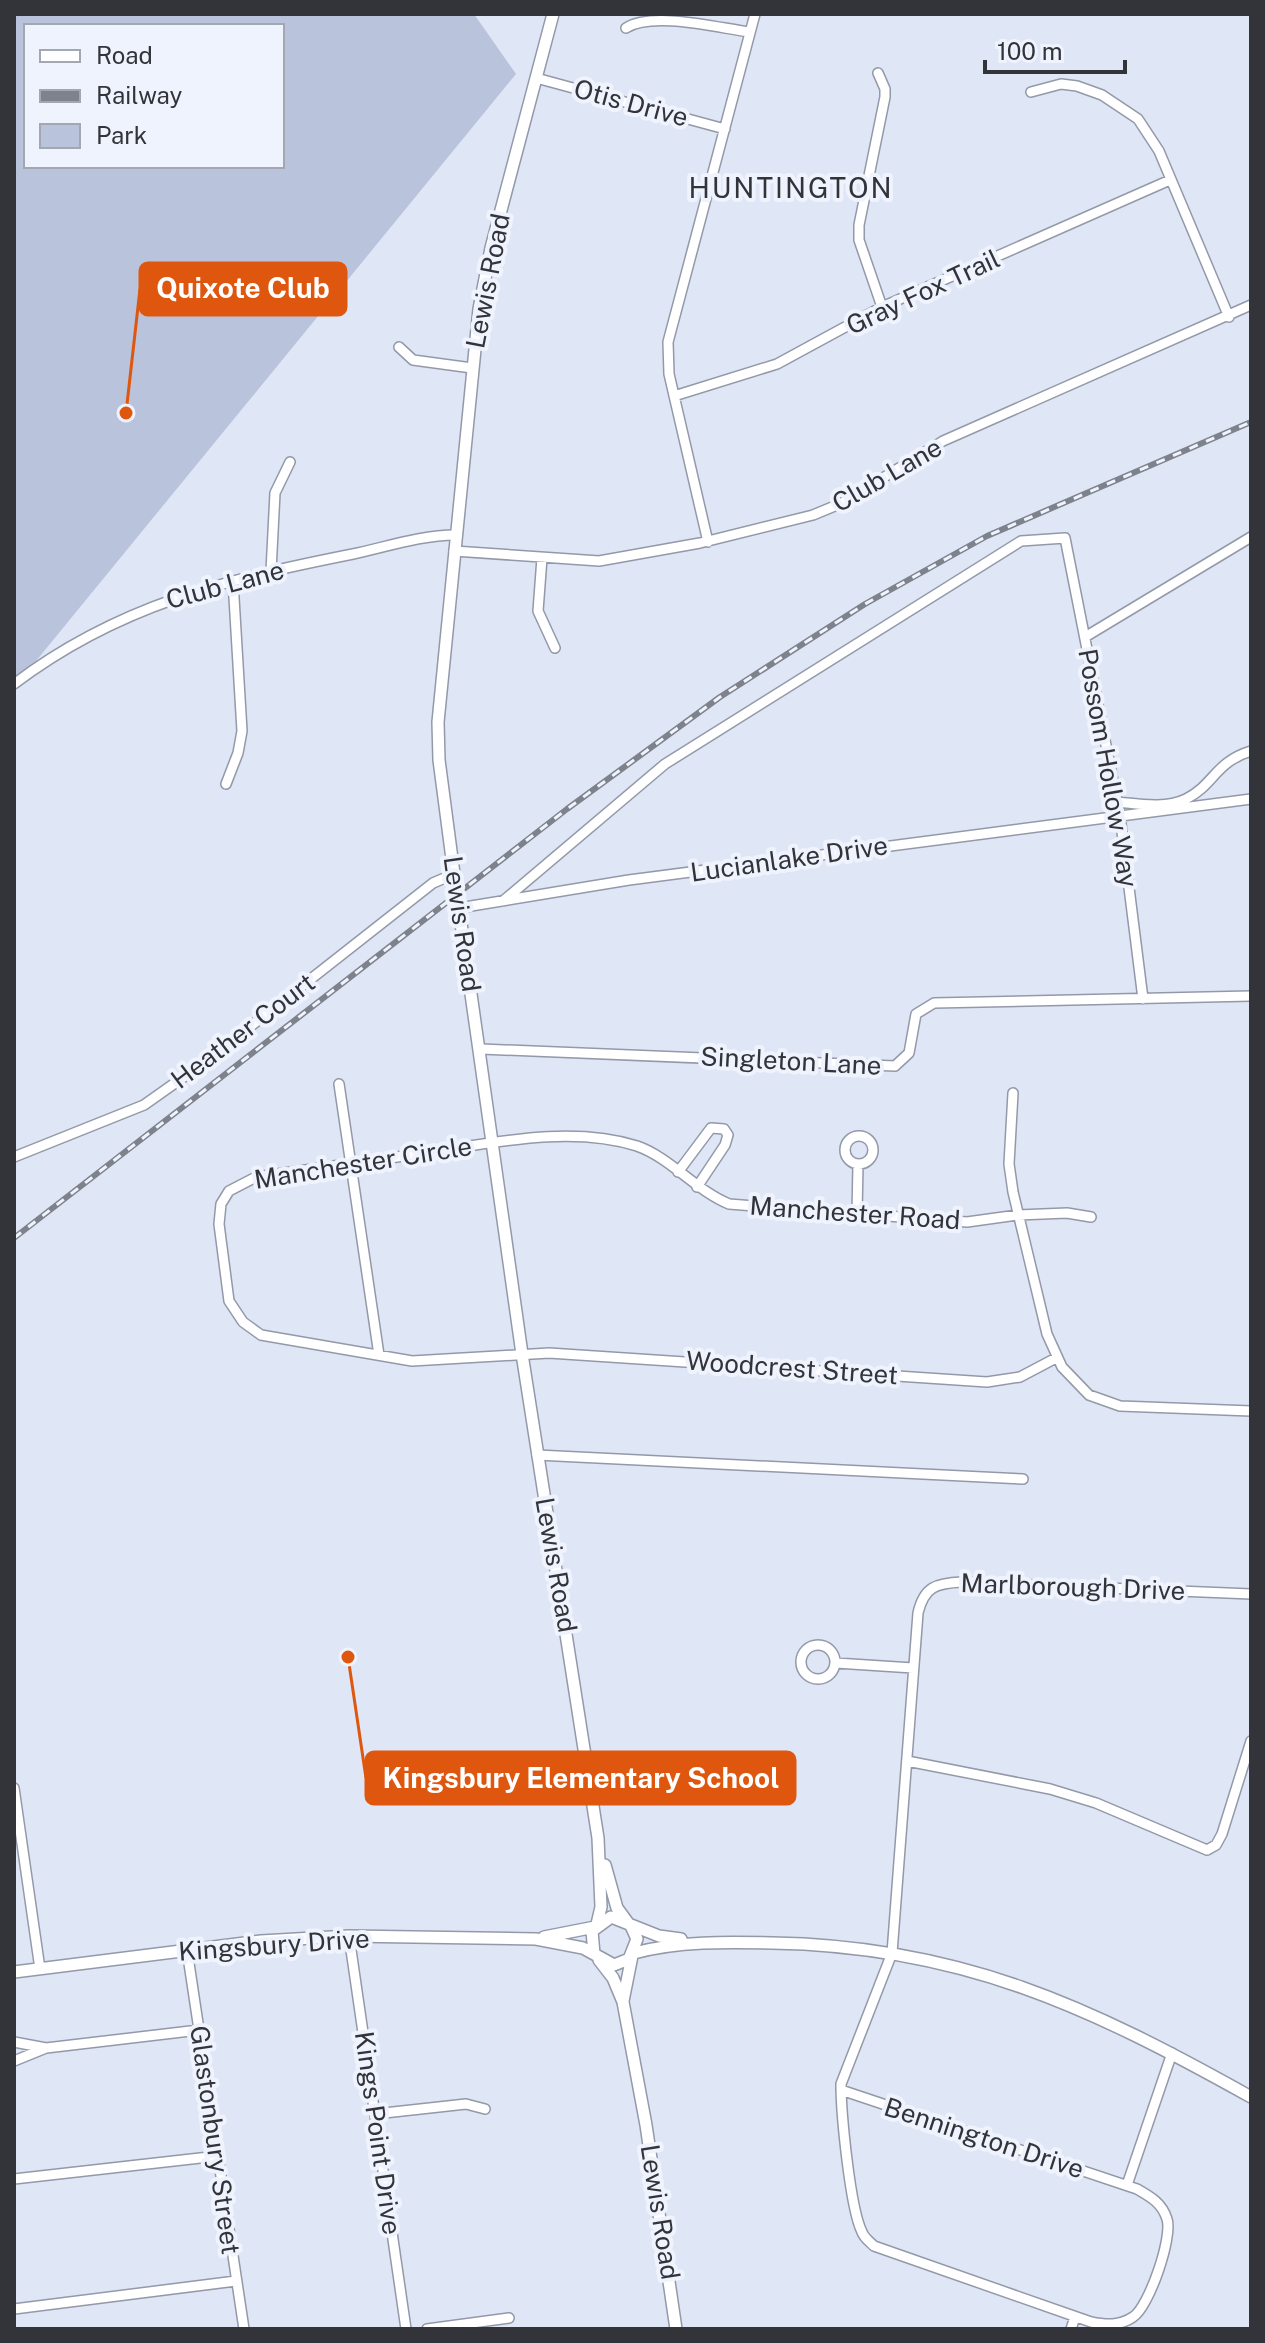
<svg xmlns="http://www.w3.org/2000/svg" width="1265" height="2343" font-family="'Public Sans',sans-serif">
  <rect width="100%" height="100%" fill="#dfe6f6"/>
  <path fill="#b9c3dc" fill-rule="evenodd" d="M14,14H474L516,74L36,661L14,677ZM26,26H282V166H26Z"/>
  <g fill="none" stroke-linecap="round" stroke-linejoin="round">
    <g stroke="#9399a8" stroke-width="12">
      <path id="minor" d="M626,28C653,11 718,28 750,32
        M878,73L885,89V97L859,225V240L882,307
        M536,78L725,129
        M1031,92L1061,84L1077,86L1102,95L1138,119L1159,151L1229,317
        M399,347L413,360L472,368
        M674,396L777,364L882,307L1170,180
        M708,542L669,374L668,342L755,14
        M454,551L599,561L700,543L813,515L842,503L943,441L1251,305
        M542,558L538,611L555,648
        M271,571L275,493L290,462
        M1085,637L1251,537
        M14,684C118,605 227,579 353,554C386,547 422,535 455,535
        M226,784L238,753L242,731L233,581
        M1117,802C1139,804 1165,809 1186,799C1214,785 1215,762 1251,751
        M503,901L665,764L1021,541L1065,538L1120,816L1143,999
        M459,908L629,880L1251,799
        M481,1049L895,1066L909,1053L916,1014L934,1003L1251,996
        M339,1084L379,1355
        M1013,1093L1009,1164L1013,1192L1047,1334L1062,1367L1089,1395L1120,1406L1251,1411
        M845 1150a14 14 0 1 1 28 0a14 14 0 1 1-28 0Z
        M14,1157L144,1105L209,1059L433,883L454,874
        M678,1172L711,1128L724,1129L728,1135L725,1145L697,1187
        M857,1214L858,1164
        M1056,1358L1020,1377L987,1382L549,1353L412,1361L261,1335L243,1322L229,1301L219,1224L221,1204L229,1191L256,1177C313,1169 369,1161 425,1153C493,1143 570,1125 637,1146C671,1158 695,1190 729,1204L967,1222L1018,1215L1067,1213L1091,1217
        M537,1455L1023,1479
        M801 1662a17 17 0 1 1 34 0a17 17 0 1 1-34 0Z
        M836,1663L913,1668
        M907,1761L1050,1789L1096,1803L1207,1850L1216,1845L1222,1834L1251,1741
        M14,1788L40,1969
        M349,1936L406,2329
        M187,1950L244,2329
        M14,2042L46,2048
        M14,2061L46,2048L199,2030
        M841,2090L1137,2189C1151,2197 1162,2203 1167,2219C1173,2237 1149,2307 1133,2317C1120,2326 1106,2325 1091,2322L874,2246C870,2242 864,2238 862,2232C850,2208 841,2113 841,2084L892,1953L918,1613C924,1587 936,1583 962,1582L1251,1594
        M375,2114L466,2104L485,2109
        M14,2179L218,2156
        M1127,2185L1172,2053
        M14,2309L236,2281
        M427,2329L509,2318
        M1071,2329L1075,2317"/>
    </g>
    <g stroke="#9399a8" stroke-width="14">
      <path id="tertiary" d="M553,14L491,248L479,309L438,722L439,760L454,874L522,1354L598,1838L601,1907L597,1924
        M605,1865L617,1908L628,1923
        M631,1926L637,1939L629,1959L614,1965L594,1954L592,1931L611,1917L659,1936L681,1939
        M544,1937L595,1927
        M634,1953C679,1941 726,1942 772,1943C961,1946 1090,2007 1251,2097
        M599,1960L613,1978L623,2002L646,2125L676,2329
        M14,1972L261,1941L349,1936L536,1939L583,1948L594,1954
        M623,2001L632,1956"/>
    </g>
    <use href="#minor" stroke="#fff" stroke-width="9"/>
    <use href="#tertiary" stroke="#fff" stroke-width="11"/>
    <g stroke="#7e828c" stroke-width="6">
      <path id="rail" d="M14,1238L567,809L720,697L865,604L987,536L1251,422"/>
    </g>
    <use href="#rail" stroke="#eff3fd" stroke-width="3" stroke-dasharray="9" stroke-linecap="butt"/>
  </g>
  <g text-anchor="middle" stroke-width="8" stroke-linejoin="round" paint-order="stroke">
    <g font-size="26" fill="#32343a" stroke="#eff3fd">
      <text transform="translate(631 103) rotate(15)" y="9">Otis Drive</text>
      <text transform="translate(488 281) rotate(-79)" y="9">Lewis Road</text>
      <text transform="translate(923 292) rotate(-25)" y="9">Gray Fox Trail</text>
      <text transform="translate(887 475) rotate(-30)" y="9">Club Lane</text>
      <text transform="translate(225 585) rotate(-15)" y="9">Club Lane</text>
      <text transform="translate(1108 768) rotate(80)" y="9">Possom Hollow Way</text>
      <text transform="translate(789 859) rotate(-8)" y="9">Lucianlake Drive</text>
      <text transform="translate(462 924) rotate(82)" y="9">Lewis Road</text>
      <text transform="translate(243 1031) rotate(-37)" y="9">Heather Court</text>
      <text transform="translate(791 1061) rotate(3)" y="9">Singleton Lane</text>
      <text transform="translate(363 1163) rotate(-9)" y="9">Manchester Circle</text>
      <text transform="translate(855 1213) rotate(4)" y="9">Manchester Road</text>
      <text transform="translate(792 1368) rotate(4)" y="9">Woodcrest Street</text>
      <text transform="translate(556 1565) rotate(80)" y="9">Lewis Road</text>
      <text transform="translate(1073 1587) rotate(2)" y="9">Marlborough Drive</text>
      <text transform="translate(274 1945) rotate(-4)" y="9">Kingsbury Drive</text>
      <text transform="translate(378 2133) rotate(82)" y="9">Kings Point Drive</text>
      <text transform="translate(984 2138) rotate(18)" y="9">Bennington Drive</text>
      <text transform="translate(215 2140) rotate(82)" y="9">Glastonbury Street</text>
      <text transform="translate(660 2212) rotate(81)" y="9">Lewis Road</text>
    </g>
    <g font-size="28" letter-spacing="2" fill="#32343a" stroke="#eff3fd">
      <text x="791" y="198">HUNTINGTON</text>
    </g>
  </g>
  <path fill="none" stroke="#df570e" stroke-width="3" d="M126 413L140 289M348 1657L366 1778"/>
  <g fill="#df570e" stroke="#eff3fd" stroke-width="3">
    <circle cx="126" cy="413" r="8"/>
    <circle cx="348" cy="1657" r="8"/>
  </g>
  <g fill="#df570e" stroke="#df570e" stroke-width="3">
    <rect x="140" y="263" width="206" height="52" rx="8"/>
    <rect x="366" y="1752" width="429" height="52" rx="8"/>
  </g>
  <g font-size="28" text-anchor="middle" font-weight="bold" fill="#fff">
    <text x="243" y="298">Quixote Club</text>
    <text x="581" y="1788">Kingsbury Elementary School</text>
  </g>
  <rect width="1265" height="2343" fill="none" stroke="#32343a" stroke-width="32"/>
  <rect x="24" y="24" width="260" height="144" fill="#eff3fd" stroke="#a3a7af" stroke-width="2"/>
  <rect x="40" y="50" width="40" height="12" fill="#ffffff" stroke="#a3a7af" stroke-width="2"/>
  <text x="96" y="64" font-size="24" fill="#32343a">Road</text>
  <rect x="40" y="90" width="40" height="12" fill="#7e828c" stroke="#a3a7af" stroke-width="2"/>
  <text x="96" y="104" font-size="24" fill="#32343a">Railway</text>
  <rect x="40" y="124" width="40" height="24" fill="#b9c3dc" stroke="#a3a7af" stroke-width="2"/>
  <text x="96" y="144" font-size="24" fill="#32343a">Park</text>
  <path d="M985 60v12h140v-12" fill="none" stroke="#32343a" stroke-width="4"/>
  <text x="997" y="60" font-size="24" fill="#32343a" stroke="#eff3fd" stroke-width="6" paint-order="stroke">100 m</text>
</svg>
